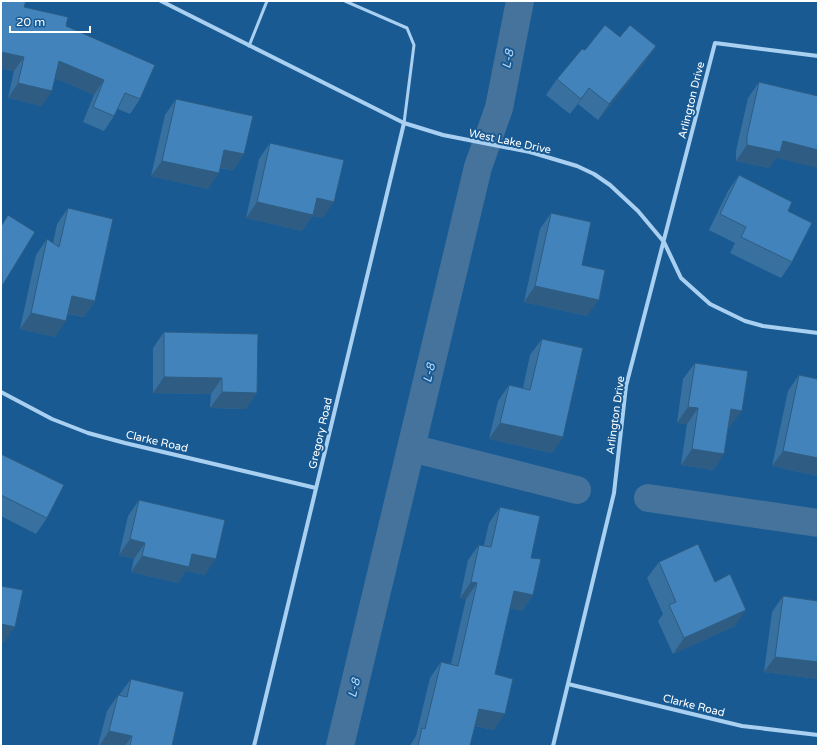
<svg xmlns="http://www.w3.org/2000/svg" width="819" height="747" font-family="'Varela Round',sans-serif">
  <rect width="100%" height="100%" fill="#195a93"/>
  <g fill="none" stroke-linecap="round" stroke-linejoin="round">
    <path stroke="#45739c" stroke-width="28" d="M411,448L577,490
      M648,498L818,523
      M340,746L478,167L499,108L520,1"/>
    <path stroke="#a9d0f0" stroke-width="3" d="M345,1L407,28L414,45L404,123
      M249,46L267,1"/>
    <path stroke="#a9d0f0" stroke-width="4" d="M161,1L404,123L443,135L530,152L577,166L594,174L610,185L638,211L664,242L681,278L710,304L745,321L763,326L818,333
      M1,392L52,419L88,433L125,443L316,488
      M568,684L742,726L818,735
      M254,746L404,123
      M553,746L614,493L626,386L715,43L818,56"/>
  </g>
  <path fill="#3871a0" d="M1,1L24,7L66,26L140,99L130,114L118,109L114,116L104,131L83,122L94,95L55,78L42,106L8,98L14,71L1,69Z
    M620,37L656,46L645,62L598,120L578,104L570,114L546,95L557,79L585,50Z
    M759,82L776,158L769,168L736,161V151L748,98Z
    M176,99L244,154L233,170L220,168L208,189L151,176L165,115Z
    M270,143L323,218L312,216L302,231L246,218L259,159Z
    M739,175L788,211L792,262L781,278L730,253L735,243L709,230L728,191Z
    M68,208L95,301L84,317L68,314L55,337L20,329L36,255L47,239L53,243L57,224Z
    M551,213L582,265L587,316L524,302L540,229Z
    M164,332L258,334L246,409L210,408L211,394L153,393V348Z
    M542,339L563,437L552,453L489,439L498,401L509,385L523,388L530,355Z
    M695,363L730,427H728L724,454L713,470L681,465L687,424L677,423L683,379Z
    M799,375L818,476L772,466L788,391Z
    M1,454L47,518L36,534L1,516Z
    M139,500L205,575L186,571L178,583L131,572L134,559L119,555L128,516Z
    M500,507L531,558L533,595L522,611L510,608L495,674L494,730L475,726L470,746H410L411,744L416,736L430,678L441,662L451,664L466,599L460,598L468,560L479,545H484L489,523Z
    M659,562L735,626L673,654L658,621L663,614L647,578Z
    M783,596L818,601V679L764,672L772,612Z
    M131,679L172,746H98L107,711L118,695H119Z"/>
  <path fill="#2e5c82" d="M656,46L645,62L598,120L609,104Z
    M1,52L24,57L14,71L1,69Z
    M59,61L104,80L94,95L48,75Z
    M18,83L52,91L42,106L8,98Z
    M589,88L578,104L570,114L581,99Z
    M783,141L818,150V168L776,158L769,168L736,161L747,145Z
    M224,150L244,154L233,170L213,166Z
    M162,161L219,173L208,189L151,176Z
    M317,198L334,202L323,218L312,216L302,231L246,218L257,202Z
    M535,286L599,300L587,316L524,302Z
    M72,296L95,301L84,317L61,312Z
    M31,313L66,321L55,337L20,329Z
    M164,377L222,378L211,394L153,393Z
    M222,392L257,393L246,409L210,408Z
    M688,407L698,408L687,424L677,423Z
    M731,409L742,411L730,427L720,425Z
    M500,423L563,437L552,453L489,439Z
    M692,449L724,454L713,470L681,465Z
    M783,451L818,458V476L772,466Z
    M130,539L145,543L134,559L119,555Z
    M192,554L216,559L205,575L186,571L178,583L131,572L142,556Z
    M471,582L477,583L466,599L460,598Z
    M514,591L533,595L522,611L503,607Z
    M746,610L735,626L673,654L684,638Z
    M1,624L15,627L4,643H1Z
    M775,657L818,662V679L764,672Z
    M479,709L505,714L494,730L468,724Z
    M109,731L132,736L125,746H99Z"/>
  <path fill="#4183ba" stroke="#2e5c82" d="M1,1H26L24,7L68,17L66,26L155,65L140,99L125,93L114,116L93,107L104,80L59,61L52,91L18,83L24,57L1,52Z
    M605,25L620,37L630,25L656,46L609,104L589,88L581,99L557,79L582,49L585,50Z
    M759,82L818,96V150L783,141L780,152L747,145V136Z
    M176,99L253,116L244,154L224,150L219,173L162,161Z
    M270,143L344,160L334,202L317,198L313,215L257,202Z
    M739,175L792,202L788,211L812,223L792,262L741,237L746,227L720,214Z
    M68,208L113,219L95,301L72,296L66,321L31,313L47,239L59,247Z
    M551,213L591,222L582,265L605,270L599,300L535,286Z
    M8,215L35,232L2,286L1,224L2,225Z
    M164,332L258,334L257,393L222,392V378L164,377Z
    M542,339L583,348L563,437L500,423L509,385L530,390Z
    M695,363L748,371L742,411L731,409L724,454L692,449L698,408L688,407Z
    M799,375L818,379V458L783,451Z
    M1,454L64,485L47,518L1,495Z
    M139,500L225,520L216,559L192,554L189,567L142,556L145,543L130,539Z
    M500,507L540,516L531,558L541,559L533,595L514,591L495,674L513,679L505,714L479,709L470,746H418L422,728L425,729L441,662L458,666L477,583L471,582L479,545L491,547Z
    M698,544L715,582L730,574L746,610L684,638L669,605L676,602L659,562Z
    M1,586L23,590L15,627L1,624Z
    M783,596L818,601V662L775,657Z
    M131,679L184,692L172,746H130L132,736L109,731L118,695L127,697Z"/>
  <g text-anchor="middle" stroke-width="4" stroke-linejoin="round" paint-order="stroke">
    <g font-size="11" fill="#fff" stroke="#195a93">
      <text transform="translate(691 100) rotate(-76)" y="4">Arlington Drive</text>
      <text transform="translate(510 141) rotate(12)" y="4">West Lake Drive</text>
      <text transform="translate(615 415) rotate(-82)" y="4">Arlington Drive</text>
      <text transform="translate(320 433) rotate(-77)" y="4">Gregory Road</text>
      <text transform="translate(157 441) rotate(13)" y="4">Clarke Road</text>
      <text transform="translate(694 705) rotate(14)" y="4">Clarke Road</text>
    </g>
    <g font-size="12" font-style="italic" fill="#b5d9f7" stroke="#195a93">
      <text transform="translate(508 59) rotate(-79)" y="4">L-8</text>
      <text transform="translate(429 373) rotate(-77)" y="4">L-8</text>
      <text transform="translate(354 688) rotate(-77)" y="4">L-8</text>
    </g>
  </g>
  <rect width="819" height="747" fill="none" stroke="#ffffff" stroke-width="4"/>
  <path d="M10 26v6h80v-6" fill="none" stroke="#ffffff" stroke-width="2"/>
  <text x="16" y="26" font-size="12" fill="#ffffff" stroke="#195a93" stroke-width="3" paint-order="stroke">20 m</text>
</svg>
